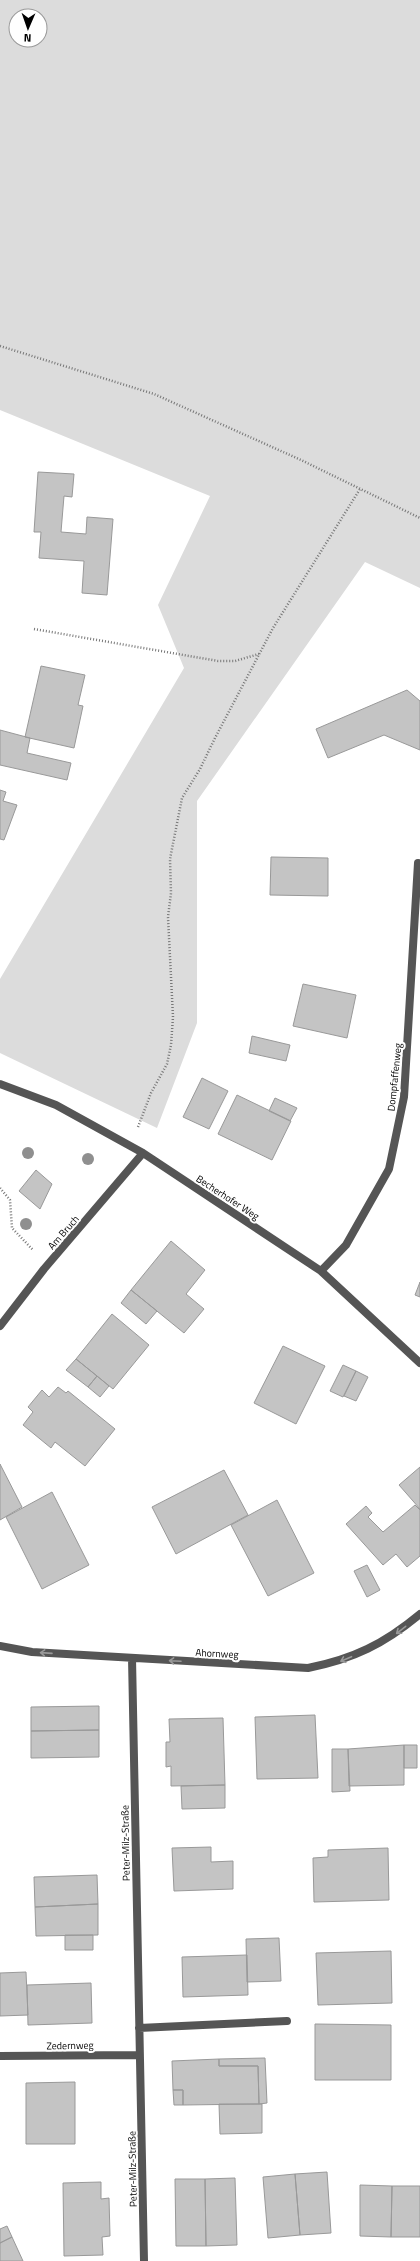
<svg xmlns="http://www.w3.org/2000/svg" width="420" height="2261" font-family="'Titillium Web',sans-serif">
  <rect width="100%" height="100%" fill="#fff"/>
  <path fill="#dcdcdc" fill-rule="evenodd" d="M0,0H420V588L365,562L197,801V1023L157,1128L0,1053V979L184,668L158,605L210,496L0,410ZM16,16H40V40H16Z"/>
  <path fill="#c4c4c4" stroke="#999" d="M38,472L74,474L72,497L64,496L61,532L86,534L87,517L113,519L107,595L82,593L84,561L39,558L41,532H34Z
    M41,666L85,675L78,705L83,706L74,748L25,737Z
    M407,690L420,701V750L384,735L328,758L316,729Z
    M0,730L30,738L27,753L71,763L67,780L0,765Z
    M0,790L6,792L3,801L17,805L4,840L0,839Z
    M271,857L328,858V896L270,895Z
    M303,984L356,995L347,1038L293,1026Z
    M252,1036L290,1045L286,1061L249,1053Z
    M202,1078L228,1091L209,1129L183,1117Z
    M237,1095L291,1121L272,1160L218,1134Z
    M275,1098L297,1108L290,1121L269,1111Z
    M36,1170L52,1184L40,1209L19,1191Z
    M171,1241L205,1270L186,1294L204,1309L184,1333L131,1290Z
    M420,1282V1297L415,1295Z
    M131,1290L157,1311L146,1324L121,1303Z
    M112,1314L149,1345L113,1389L76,1359Z
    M283,1346L325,1366L296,1424L254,1403Z
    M76,1359L97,1376L88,1387L66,1370Z
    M343,1365L356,1371L343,1397L330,1391Z
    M356,1371L368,1377L356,1401L344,1396Z
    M97,1376L109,1386L100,1397L88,1387Z
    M58,1387L66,1393L68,1391L115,1429L85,1466L55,1442L51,1448L23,1425L33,1412L28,1407L42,1390L49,1397Z
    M0,1464L22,1507L0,1520Z
    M420,1467V1509L399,1485Z
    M224,1470L248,1515L176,1554L152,1507Z
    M52,1492L89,1565L42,1589L6,1517Z
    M277,1500L314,1573L268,1596L231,1525Z
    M415,1505L420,1510V1556L407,1567L396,1554L383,1565L346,1524L366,1506L372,1513L368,1517L383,1532Z
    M367,1565L380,1590L367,1597L354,1571Z
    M99,1706V1730L31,1731V1707Z
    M315,1715L318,1778L257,1779L255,1717Z
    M223,1718L225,1785L171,1786V1766L166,1767V1742H170L169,1719Z
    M99,1730V1757L31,1758V1731Z
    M404,1745H417V1768H404Z
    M404,1745V1785L349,1786L348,1749Z
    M332,1749H348L350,1791L332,1792Z
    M225,1785V1808L182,1809L181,1786Z
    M211,1847V1862L233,1861V1889L174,1891L172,1848Z
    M388,1848L389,1900L314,1902L313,1858L328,1857V1850Z
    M97,1875L98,1904L35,1907L34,1877Z
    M98,1904V1935L36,1936L35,1907Z
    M65,1935H93V1950H65Z
    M279,1938L281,1981L247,1982L246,1939Z
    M391,1951L392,2003L318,2005L316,1953Z
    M247,1955L248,1995L183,1997L182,1957Z
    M26,1972L28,2015L0,2016V1973Z
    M91,1983L92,2023L28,2025L27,1985Z
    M315,2024L391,2025V2080H315Z
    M265,2058L267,2103L259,2104L258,2066H219V2059Z
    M219,2059V2066H258L259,2104L183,2105V2090H173L172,2061Z
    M75,2082V2144H26V2083Z
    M173,2090H183V2105H174Z
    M219,2104H262V2133L220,2134Z
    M327,2172L331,2233L300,2235L295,2174Z
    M295,2174L300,2235L268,2238L263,2177Z
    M235,2178L237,2245L206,2246L205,2179Z
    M175,2179H205L206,2246H176Z
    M101,2182V2199L109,2198L110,2236L102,2237L103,2255L64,2256L63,2183Z
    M360,2185L392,2186L391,2237L360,2236Z
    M392,2186H420V2237H391Z
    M7,2226L12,2237L0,2243V2229Z
    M12,2237L23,2261H0V2243Z"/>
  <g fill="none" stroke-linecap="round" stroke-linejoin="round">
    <path stroke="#777" stroke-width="2.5" stroke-dasharray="1 2" stroke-linecap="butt" d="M0,346L154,394L301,460L420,518
      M34,629L218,661H235L259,654
      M138,1127L151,1093L167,1064L171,1045L173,1017L168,917L171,893L170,859L182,798L200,769L215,738L273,628L360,489
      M0,1188L10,1200L12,1228L33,1250"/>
    <path stroke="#555" stroke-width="8" d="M0,1084L56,1105L143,1153L321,1271L420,1363
      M321,1271L346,1245L389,1169L404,1097L418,863
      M0,1326L44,1269L143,1153
      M0,1646L32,1652L308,1668C353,1659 384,1644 420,1614
      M132,1658L144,2261
      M139,2028L287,2021
      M0,2056L139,2055"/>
  </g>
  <g fill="#8f8f8f">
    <circle cx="28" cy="1153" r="6"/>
    <circle cx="88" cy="1159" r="6"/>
    <circle cx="26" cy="1224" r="6"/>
  </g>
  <defs><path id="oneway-shaft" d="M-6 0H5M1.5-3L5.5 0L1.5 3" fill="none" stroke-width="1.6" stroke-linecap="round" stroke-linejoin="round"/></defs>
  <g stroke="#999">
    <use href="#oneway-shaft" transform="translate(401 1630) rotate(142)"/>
    <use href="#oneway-shaft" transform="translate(46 1653) rotate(-176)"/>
    <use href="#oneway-shaft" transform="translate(346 1659) rotate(157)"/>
    <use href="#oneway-shaft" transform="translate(175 1661) rotate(-177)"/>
  </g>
  <g text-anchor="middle" stroke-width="4" stroke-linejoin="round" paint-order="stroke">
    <g font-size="10" fill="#000" stroke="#fff">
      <text transform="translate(394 1077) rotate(-84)" y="4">Dompfaffenweg</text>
      <text transform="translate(228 1197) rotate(33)" y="4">Becherhofer Weg</text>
      <text transform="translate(63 1232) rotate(-49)" y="4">Am Bruch</text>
      <text transform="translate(217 1653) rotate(3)" y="4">Ahornweg</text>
      <text transform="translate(125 1843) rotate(-91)" y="4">Peter-Milz-Straße</text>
      <text transform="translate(70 2045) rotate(-1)" y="4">Zedernweg</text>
      <text transform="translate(132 2169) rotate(-91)" y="4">Peter-Milz-Straße</text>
    </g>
  </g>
  <g transform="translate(28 28) rotate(182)"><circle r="19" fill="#ffffff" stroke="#999999"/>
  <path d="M0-3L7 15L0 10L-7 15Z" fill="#000000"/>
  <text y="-6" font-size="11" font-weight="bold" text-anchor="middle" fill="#000000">N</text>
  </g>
</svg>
